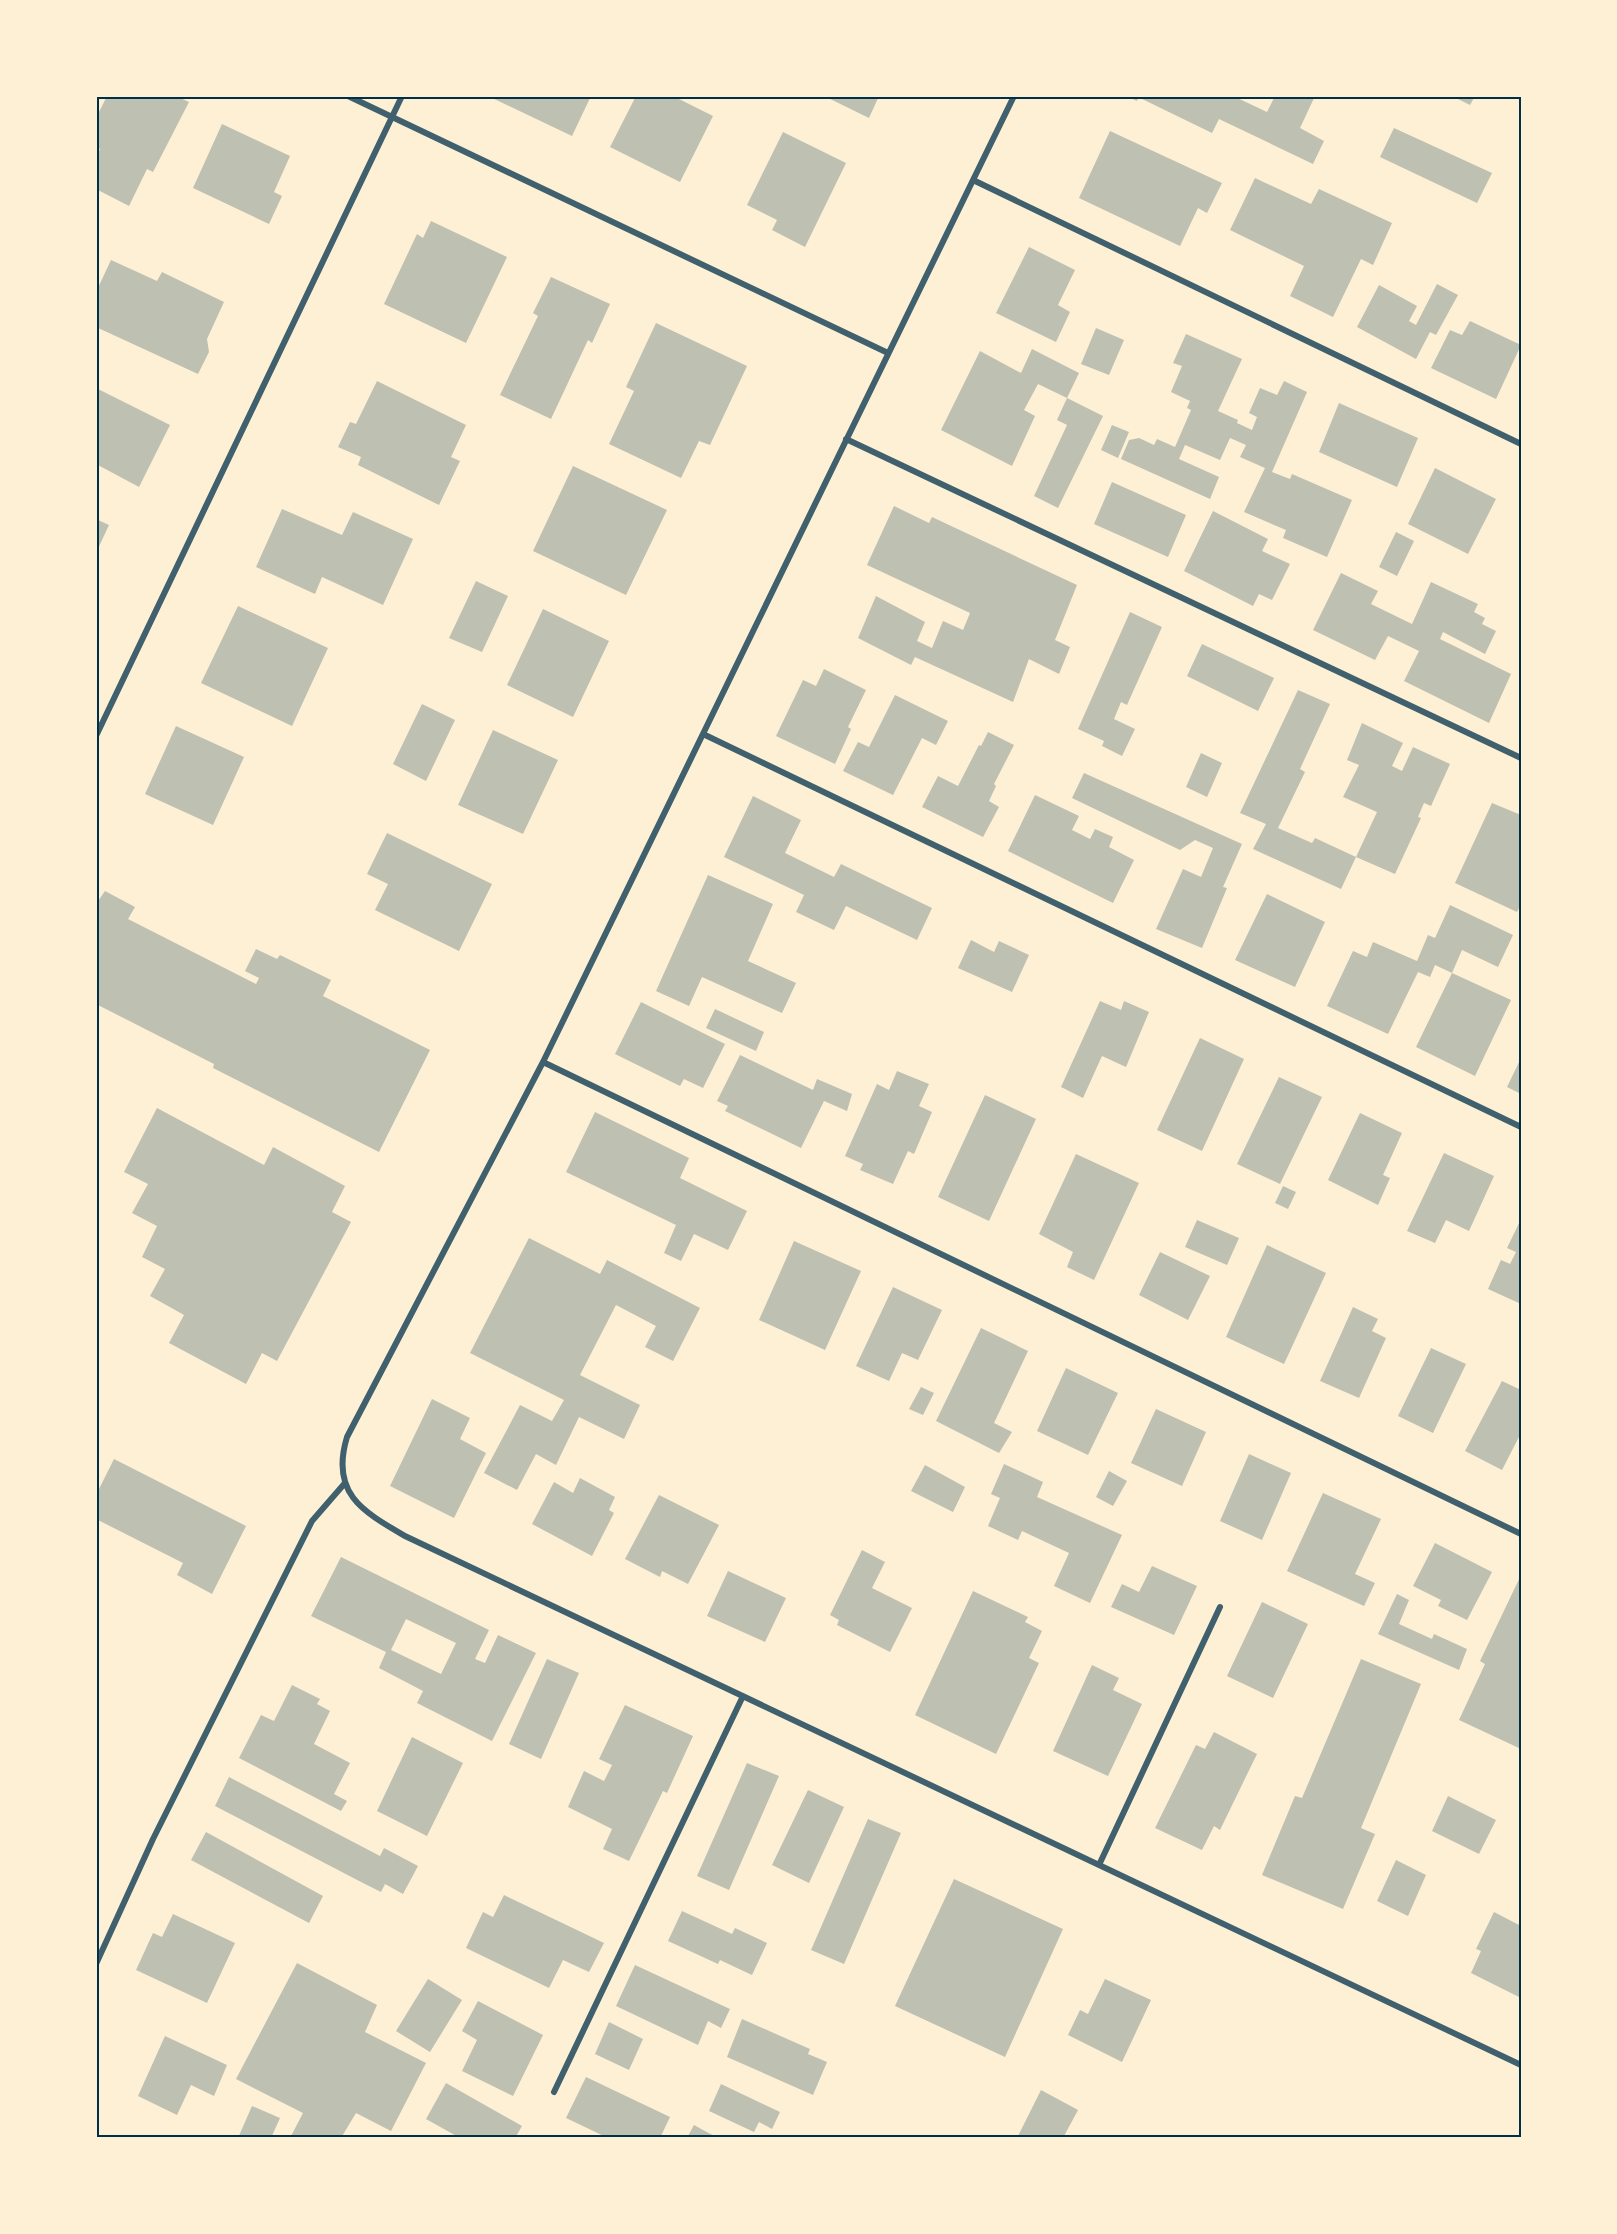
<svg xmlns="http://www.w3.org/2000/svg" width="1617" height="2234" font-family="'Open Sans',sans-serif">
  <rect width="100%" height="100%" fill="#fdf0d5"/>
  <path fill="#bec0b2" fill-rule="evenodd" d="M107,96H176L189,102L153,172L147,169L129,206L96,189V157L100,149L96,146V118Z
    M488,96H591L572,136Z
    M636,96H673L713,116L680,182L610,147Z
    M824,96H879L869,118Z
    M1126,96H1233L1267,112L1275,96H1315L1300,128L1324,141L1313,164L1219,119L1212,133L1138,97L1137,101Z
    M1452,96H1475L1470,105Z
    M222,124L290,156L274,192L282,196L269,224L193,188Z
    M1394,128L1492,173L1477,203L1380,157Z
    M1110,131L1222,183L1207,213L1198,208L1180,246L1079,198Z
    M783,132L846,163L805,247L772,230L777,220L747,205Z
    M1255,178L1311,204L1319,189L1392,223L1373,265L1361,259L1333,317L1290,296L1304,266L1230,230Z
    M431,221L507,257L466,343L384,304L417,234L423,238Z
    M1029,247L1075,270L1058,305L1070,312L1056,342L996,313Z
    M111,260L157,281L162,272L224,302L207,339L209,352L198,374L96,327V292Z
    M551,277L610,304L592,343L588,340L551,419L500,395L538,316L533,313Z
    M1437,284L1458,295L1436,335L1430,332L1416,359L1357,327L1379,285L1417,306L1409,321L1416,325Z
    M1470,321L1521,345L1496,399L1431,368L1450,330L1462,335Z
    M656,323L747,366L710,445L699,441L681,478L609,444L634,391L626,387Z
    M1096,328L1124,340L1109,375L1081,364Z
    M1186,334L1242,359L1218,411L1238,420L1237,423L1252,430L1257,417L1249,413L1260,388L1277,395L1284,381L1307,392L1272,472L1290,479L1292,474L1352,500L1327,557L1283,538L1286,530L1244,512L1265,468L1240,457L1246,445L1230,438L1220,460L1185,445L1179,459L1219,477L1210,499L1121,459L1129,440L1139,438L1154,445L1157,439L1175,447L1191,410L1187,408L1190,401L1171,392L1182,366L1173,363Z
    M1032,349L1079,373L1067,398L1038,384L1024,410L1035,416L1012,466L941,430L980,351L1021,373Z
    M377,381L466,425L451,457L460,461L439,505L358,465L361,457L338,447L350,422L356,424Z
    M96,388L170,425L139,487L96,464Z
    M1067,398L1103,416L1058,508L1034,496L1067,425L1057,420Z
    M1339,403L1418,438L1397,487L1319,452Z
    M1112,425L1129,432L1118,458L1101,450Z
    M573,466L667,510L626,595L533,551Z
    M1435,468L1496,499L1468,554L1408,524Z
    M1112,482L1186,515L1168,557L1094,524Z
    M894,506L929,523L932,517L1077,585L1055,640L1070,647L1059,674L1029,659L1013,702L915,657L911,665L858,638L876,596L925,622L917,641L932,648L943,621L963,630L970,613L867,565Z
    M282,509L342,535L353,512L413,539L383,605L322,577L315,594L256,567Z
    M1213,511L1268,539L1262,551L1290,564L1272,600L1259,594L1253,606L1184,571Z
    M96,519L109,525L96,553Z
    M1396,532L1414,541L1397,576L1379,567Z
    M1341,573L1378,591L1371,604L1412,624L1431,582L1478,604L1474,612L1485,618L1482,624L1496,631L1485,654L1443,632L1440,639L1511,674L1489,723L1404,681L1419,651L1388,636L1375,660L1313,630Z
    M476,581L508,596L482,652L449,638Z
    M238,606L328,648L292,726L201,683Z
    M543,609L609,641L573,717L507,685Z
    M1130,612L1162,627L1127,705L1121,702L1114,719L1135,729L1122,756L1102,746L1104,741L1078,729Z
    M1202,644L1274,678L1258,711L1187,676Z
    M824,669L866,690L848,727L851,729L835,764L776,736L803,680L816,686Z
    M1298,690L1330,704L1300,769L1305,772L1278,828L1312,843L1315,838L1356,857L1377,812L1343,797L1359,765L1347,760L1362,723L1403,743L1392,766L1402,771L1413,747L1450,764L1431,806L1424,803L1418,817L1421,818L1395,874L1356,857L1341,889L1253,849L1266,824L1240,813Z
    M895,695L948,721L936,745L922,738L893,795L843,771L858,742L869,747Z
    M422,704L455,720L426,781L393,764Z
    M176,726L244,757L213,825L145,794Z
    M493,730L558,760L523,834L458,805Z
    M988,732L1014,745L994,784L996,786L989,801L999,807L983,837L922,807L938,776L958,786L979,745L981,746Z
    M1201,753L1222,763L1207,797L1186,787Z
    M1084,773L1242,844L1223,887L1227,888L1202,948L1156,929L1183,869L1201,877L1213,848L1195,840L1180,850L1072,798Z
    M1035,795L1079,816L1072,830L1090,839L1095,829L1113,837L1109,847L1134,860L1113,903L1008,851Z
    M753,796L801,820L785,853L834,877L841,864L932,908L917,940L846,906L834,930L796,912L804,895L724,857Z
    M1492,803L1521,815V904L1517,912L1455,883Z
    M387,833L492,884L459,951L375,910L388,884L367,874Z
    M708,875L773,904L748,961L796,983L782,1013L702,977L689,1006L656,991Z
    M105,891L135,907L128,919L256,984L259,978L245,971L256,949L277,959L280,955L331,980L323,996L430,1050L379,1152L213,1068L214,1064L96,1004V904Z
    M1267,894L1325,922L1295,987L1235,960Z
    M1450,905L1513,935L1498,967L1462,950L1452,973L1435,965L1430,977L1418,972L1388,1034L1327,1006L1353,951L1367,957L1373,942L1417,961L1428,935L1435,938Z
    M971,940L994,952L999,941L1029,955L1012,992L958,968Z
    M1452,973L1511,1000L1475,1076L1416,1047Z
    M1100,1001L1121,1010L1124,1001L1149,1012L1126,1067L1102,1056L1083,1098L1061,1087Z
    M641,1002L725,1044L703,1088L684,1079L680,1086L615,1054Z
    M715,1009L764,1032L756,1051L706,1028Z
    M1200,1038L1244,1059L1202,1151L1157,1130Z
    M740,1055L813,1090L817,1079L852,1094L847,1111L824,1101L801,1148L725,1111L728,1106L717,1101Z
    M1521,1058V1094L1507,1087Z
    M897,1071L929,1084L919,1106L932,1112L914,1154L908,1151L893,1184L860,1170L863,1164L845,1156L877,1084L889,1090Z
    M1279,1077L1322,1097L1280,1184L1237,1164Z
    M985,1095L1036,1119L989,1221L938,1197Z
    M157,1108L264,1165L273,1147L345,1186L332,1212L351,1222L277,1361L262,1353L246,1384L169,1343L184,1315L150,1296L165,1269L142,1257L157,1226L132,1213L148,1184L124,1172Z
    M595,1112L689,1158L680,1178L747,1211L728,1250L694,1234L681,1261L664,1253L676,1225L566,1172Z
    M1360,1113L1402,1133L1383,1175L1390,1178L1378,1205L1328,1180Z
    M1444,1153L1494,1176L1469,1231L1446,1220L1435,1243L1407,1231Z
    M1076,1154L1139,1183L1094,1280L1067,1267L1073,1252L1039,1234Z
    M1283,1186L1296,1192L1288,1209L1275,1203Z
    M1521,1219V1304L1488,1289L1501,1260L1510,1264L1516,1252L1507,1248Z
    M1197,1220L1239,1238L1227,1265L1185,1247Z
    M529,1238L600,1274L607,1260L700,1308L673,1361L645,1347L656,1326L616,1305L580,1375L640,1405L624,1439L579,1417L556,1465L536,1454L517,1490L484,1473L520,1405L552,1421L564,1400L470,1353Z
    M794,1241L861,1271L825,1350L759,1320Z
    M1267,1245L1326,1273L1284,1364L1226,1337Z
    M1160,1252L1210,1276L1188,1320L1139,1295Z
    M893,1287L942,1310L918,1360L902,1353L889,1381L856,1366Z
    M1353,1307L1378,1319L1372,1331L1386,1338L1359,1398L1320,1381Z
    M981,1328L1028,1351L994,1423L1012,1432L999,1453L936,1421Z
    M1431,1348L1466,1364L1433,1433L1398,1416Z
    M1066,1368L1118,1393L1088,1455L1037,1431Z
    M1502,1381L1521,1390V1433L1502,1470L1465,1451Z
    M921,1387L934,1393L923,1415L909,1409Z
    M432,1399L470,1418L460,1439L486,1453L454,1518L390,1486Z
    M1156,1409L1206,1432L1182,1486L1131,1463Z
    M1249,1454L1291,1473L1262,1540L1220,1521Z
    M114,1459L246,1526L212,1594L177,1575L183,1563L96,1519V1495Z
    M1004,1464L1043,1482L1037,1497L1122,1535L1090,1603L1054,1586L1069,1553L1022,1531L1018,1540L988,1526L1000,1498L991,1494Z
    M925,1465L965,1487L953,1512L911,1491Z
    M1109,1471L1127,1481L1113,1506L1096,1497Z
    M580,1478L615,1497L609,1510L614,1513L592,1556L532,1524L554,1482L573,1493Z
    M1323,1493L1381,1519L1355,1574L1375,1583L1364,1606L1287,1571Z
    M659,1495L719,1525L688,1584L662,1571L660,1577L625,1559Z
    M1435,1543L1492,1572L1467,1620L1438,1606L1441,1600L1413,1586Z
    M862,1550L885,1562L872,1588L912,1608L890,1652L837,1625L839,1620L830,1615Z
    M341,1557L489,1630L475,1659L485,1663L498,1635L536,1653L492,1741L417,1703L423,1691L379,1668L386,1652L311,1616ZM406,1619L456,1643L441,1674L391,1650Z
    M1152,1566L1197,1586L1174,1635L1111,1607L1122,1584L1139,1592Z
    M728,1571L786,1598L765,1642L707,1616Z
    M1521,1575V1749L1459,1720L1485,1664L1480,1661Z
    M973,1591L1028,1617L1025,1622L1042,1631L1029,1658L1039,1663L996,1754L915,1715Z
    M1397,1594L1409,1600L1399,1624L1432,1639L1434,1634L1467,1649L1459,1670L1378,1634Z
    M1262,1602L1308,1624L1273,1698L1227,1676Z
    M547,1659L579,1673L541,1759L509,1744Z
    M1361,1659L1421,1684L1361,1828L1375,1834L1343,1909L1262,1875L1295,1796L1302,1798Z
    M1092,1665L1119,1678L1113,1690L1142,1704L1108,1776L1053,1751Z
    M292,1685L320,1699L317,1704L330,1711L314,1744L350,1763L334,1794L347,1801L341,1811L239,1758L261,1715L274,1721Z
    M625,1705L693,1736L667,1793L663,1791L629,1861L603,1849L612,1829L568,1807L584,1771L604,1781L612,1765L599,1759Z
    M1214,1732L1257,1754L1220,1830L1214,1826L1202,1850L1155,1828L1196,1745L1205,1749Z
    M412,1737L463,1763L427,1836L377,1811Z
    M747,1763L779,1776L729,1890L697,1876Z
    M229,1777L380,1856L384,1848L418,1866L403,1894L385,1884L381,1892L363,1883L215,1806Z
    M808,1790L844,1807L809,1883L772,1865Z
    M1448,1796L1496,1820L1479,1854L1432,1831Z
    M868,1819L901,1833L844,1964L811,1950Z
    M206,1832L323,1896L309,1923L191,1860Z
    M1396,1860L1426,1875L1408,1916L1377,1901Z
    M954,1879L1063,1929L1005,2057L895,2006Z
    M504,1895L604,1943L589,1972L563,1960L549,1988L466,1948L483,1912L493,1917Z
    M682,1911L732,1934L735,1928L767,1943L752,1975L720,1960L718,1964L668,1941Z
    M1494,1912L1521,1926V1998L1471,1973L1481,1951L1476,1949Z
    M173,1914L235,1943L207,2003L136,1970L153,1933L162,1937Z
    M297,1963L377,2005L365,2032L426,2063L391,2131L356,2113L341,2138H290L303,2113L236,2079Z
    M635,1965L730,2009L721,2028L708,2021L698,2045L616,2006Z
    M428,1979L462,2000L430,2052L396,2031Z
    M1105,1979L1151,2000L1122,2062L1068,2035L1080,2010L1088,2014Z
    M478,2001L543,2035L513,2096L462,2071L477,2040L462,2031Z
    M742,2019L810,2049L808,2054L827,2062L813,2095L727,2057Z
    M609,2022L643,2039L629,2070L595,2054Z
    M165,2036L227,2065L214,2096L191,2085L177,2115L138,2096Z
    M586,2077L670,2117L660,2138H608L566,2118Z
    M446,2083L522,2126L515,2138H460L426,2119Z
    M721,2084L780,2112L772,2129L759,2122L754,2132L709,2111Z
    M1041,2090L1078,2110L1063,2138H1017Z
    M252,2106L280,2118L271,2138H238Z
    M694,2125L703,2130L718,2138H687Z"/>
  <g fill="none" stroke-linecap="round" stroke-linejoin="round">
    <path stroke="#3f606c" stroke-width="6" d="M348,96L888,353
      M1014,96L543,1062L347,1437C330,1493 362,1511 405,1536L1521,2065
      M973,180L1521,444
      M846,439L1521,758
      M703,734L1521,1127
      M96,736L402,96
      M543,1062L1521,1534
      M1099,1865L1220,1607
      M96,1964L153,1839L312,1521L345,1483
      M554,2092L743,1696"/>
  </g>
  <rect width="1617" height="2234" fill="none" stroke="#fdf0d5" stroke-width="195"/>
  <rect x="98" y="98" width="1422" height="2038" fill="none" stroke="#003049" stroke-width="2"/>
</svg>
